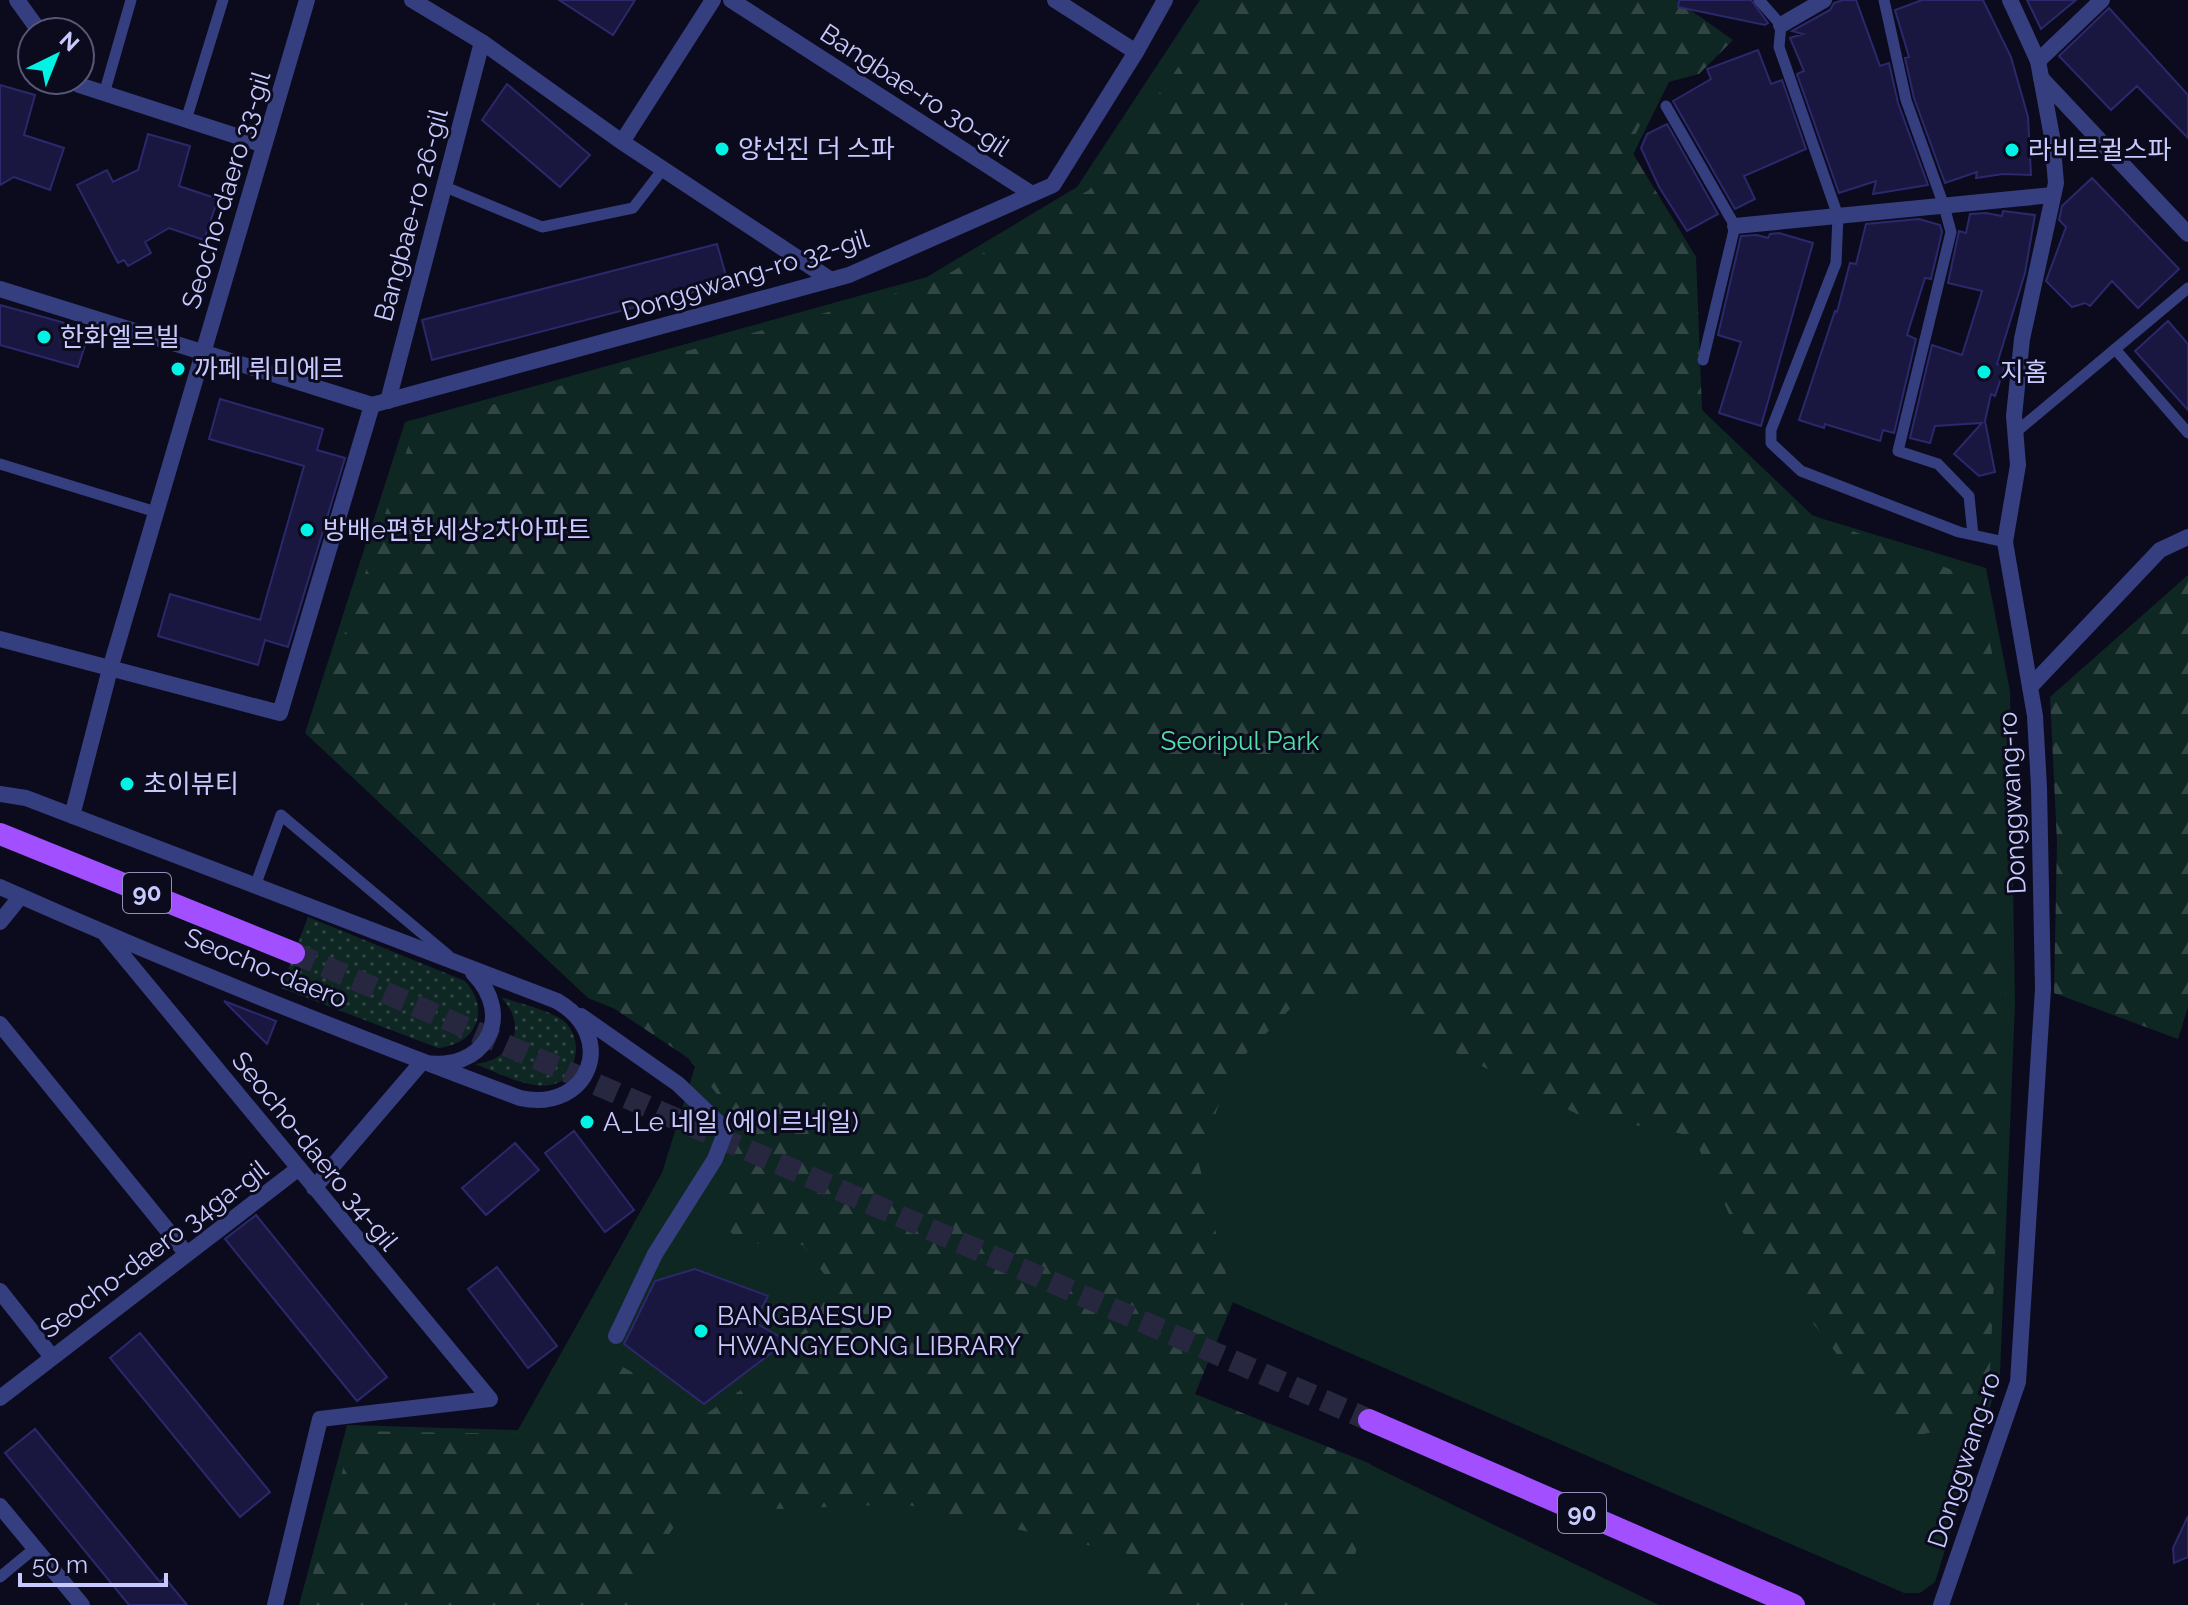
<svg xmlns="http://www.w3.org/2000/svg" width="2188" height="1605" font-family="Raleway,'Noto Sans KR',sans-serif">
  <defs>
    <pattern id="forest-firs" width="22" height="20" patternUnits="userSpaceOnUse" patternTransform="scale(2)"><rect width="22" height="20" fill="#0e2723"/><path d="M5 1l3.5 6h-7zM16 11l3.5 6h-7z" fill="#304544"/></pattern>
    <pattern id="garden-dots" width="8" height="8" patternUnits="userSpaceOnUse" patternTransform="scale(2)"><rect width="8" height="8" fill="#0e2723"/><path d="M2 2h.1M6 6h.1" fill="none" stroke="#304544" stroke-width="1.8" stroke-linecap="round"/></pattern>
  </defs>
  <rect width="100%" height="100%" fill="#0b0b1d"/>
  <path fill="#0e2723" d="M1200,0H1673L1695,29L1629,163L1692,412L1810,515L1986,568L2010,691L2015,1004L2000,1375L1935,1582L1920,1593H1904L1232,1302L1194,1394L1369,1464L1659,1605H299L347,1425L518,1430L662,1173L702,1044L588,998L305,733L405,422L927,277L1077,187Z"/>
  <path fill="url(#forest-firs)" d="M1227,0H1676L1733,40L1699,74L1661,84L1629,147L1696,257L1702,410L1812,515L1975,579L2002,696L2006,1009L1990,1370L1945,1430L1902,1438L1730,1216L1693,1136L1577,1114L1434,1042L1375,992L1300,999L1230,1070L1199,1164L1233,1302L1195,1394L1371,1464L1355,1557L1319,1605H1167L1137,1556L904,1504L777,1509L697,1493L630,1592L633,1605H304L354,1431L522,1434L607,1358L706,1414L773,1368L816,1315L827,1278L803,1245L741,1243L720,1221L734,1177L735,1136L725,1104L688,1058L591,993L311,733L415,426L933,283L1089,190Z
    M2188,575V1007L2178,1039L2054,993L2057,842L2050,697Z"/>
  <path fill="url(#garden-dots)" d="M308,917L465,981C491,1010 477,1044 438,1048L281,988Z
    M501,997C518,1003 553,1011 565,1022C574,1031 578,1045 575,1057C565,1110 505,1075 475,1064C514,1060 528,1026 501,997Z"/>
  <path fill="#19173f" stroke="#2b286b" stroke-width="2" d="M559,0H635L613,35Z
    M1679,0H1751L1768,23L1765,25L1678,7Z
    M1843,0H1856L1880,66L1889,63L1898,103L1928,185L1873,194L1876,181L1839,193L1797,74L1804,71L1790,38L1803,34L1792,31L1830,10L1834,3Z
    M1922,0H1983L2011,57L2028,117L2031,175L2003,174L1976,178L1977,172L1945,183L1914,98L1905,58L1909,57L1895,10Z
    M2027,0H2076L2041,29Z
    M2109,8L2188,95V138L2137,86L2111,110L2059,56Z
    M1758,50L1771,84L1782,80L1806,149L1744,176L1755,199L1735,209L1673,101L1711,79L1707,69Z
    M507,84L590,155L560,187L482,120Z
    M0,85L35,95L24,135L64,148L50,190L14,177L0,185Z
    M1667,124L1718,214L1687,231L1659,187L1641,148L1647,134Z
    M148,134L190,146L179,186L218,199L204,240L169,228L145,242L151,253L128,266L124,260L118,263L77,185L107,170L113,182L138,170Z
    M2092,178L2179,269L2138,308L2112,281L2090,306L2085,303L2072,307L2046,281L2066,227L2059,220L2062,206Z
    M2003,211L2035,215L2025,273L1997,364L2005,366L1995,396L1991,394L1985,421L1995,472L1979,476L1954,454L1982,423L1935,426L1930,443L1910,438L1932,345L1962,355L1982,291L1948,283L1959,231L1966,233L1970,214L1986,213L2002,216Z
    M1919,219L1940,225L1942,232L1931,279L1925,278L1907,335L1916,339L1894,433L1883,430L1880,441L1825,424L1824,428L1799,420L1835,311L1837,312L1850,263L1856,264L1866,224Z
    M1779,233L1813,243L1761,426L1719,413L1741,342L1718,335L1741,236L1757,235L1768,238L1770,234Z
    M717,244L728,283L432,360L422,320Z
    M0,305L90,330L78,367L0,345Z
    M2168,321L2188,344V410L2135,351Z
    M220,399L323,429L317,450L345,458L288,647L265,640L258,665L158,636L170,594L260,620L304,466L209,439Z
    M224,1001L276,1021L267,1044Z
    M574,1131L634,1210L605,1232L545,1153Z
    M515,1143L539,1170L486,1215L462,1188Z
    M256,1215L387,1377L357,1401L225,1239Z
    M497,1267L557,1346L528,1368L468,1289Z
    M695,1269L768,1296L754,1322L787,1341L704,1404L624,1344L655,1281Z
    M140,1333L270,1492L240,1517L110,1358Z
    M35,1429L160,1582L165,1578L187,1605H129L5,1453Z
    M2188,1516V1557L2174,1563L2173,1548Z"/>
  <g fill="none" stroke-linecap="round" stroke-linejoin="round">
    <path stroke="#27283f" stroke-width="22" stroke-dasharray="22 11" stroke-linecap="butt" d="M294,953L1369,1420"/>
    <path stroke="#353e7e" stroke-width="11" d="M1759,0L1781,25L1779,47L1838,216L1836,263L1771,430V443L1801,471L1959,532L2005,542
      M1884,0L1906,100L1944,206L1951,232L1898,451L1938,464L1969,496L1973,535
      M104,94L131,0
      M1666,106L1735,226L1703,360
      M186,120L223,0
      M443,186L542,227L633,208L663,169
      M2115,349L2188,433
      M2016,432L2188,288
      M0,464L156,512
      M255,886L281,815L449,956
      M0,1577L35,1548"/>
    <path stroke="#353e7e" stroke-width="16" d="M17,0L40,32
      M412,0L482,42L622,142L831,280
      M731,0L1032,194
      M1055,0L1136,52
      M1781,25L1824,0
      M2038,61L2102,0
      M2041,78L2188,234
      M75,80L79,85L264,145
      M622,142L713,0
      M1735,226L2053,195
      M388,401L482,42
      M0,639L280,713L372,405
      M2030,687L2160,550L2188,537
      M0,794L26,798L557,1001C619,1037 589,1113 520,1098C345,1033 171,963 0,887
      M72,816L110,669L307,0
      M0,922L21,896
      M106,935L490,1399
      M581,1016L678,1084L726,1130L715,1159L655,1254L616,1336
      M0,1024L186,1253
      M314,1188L422,1062C483,1074 517,1017 473,973
      M0,1291L52,1357
      M0,1398L299,1168
      M0,1506L82,1605
      M275,1605L320,1419L490,1399"/>
    <path stroke="#353e7e" stroke-width="16" d="M0,289L372,405L849,275L1053,185L1136,52L1165,0
      M1941,1605L2018,1382L2043,989L2039,787L2035,716L2005,542L2018,465L2014,416L2022,339L2056,183L2052,137L2038,61L2010,0"/>
    <path stroke="#a14fff" stroke-width="22" d="M0,834L294,953
      M1369,1420L1794,1605"/>
  </g>
  <g fill="#00f3e5" stroke="#0b0b1d" stroke-width="3">
    <circle cx="722" cy="149" r="8"/>
    <circle cx="2012" cy="150" r="8"/>
    <circle cx="44" cy="337" r="8"/>
    <circle cx="178" cy="369" r="8"/>
    <circle cx="1984" cy="372" r="8"/>
    <circle cx="307" cy="530" r="8"/>
    <circle cx="127" cy="784" r="8"/>
    <circle cx="587" cy="1122" r="8"/>
    <circle cx="701" cy="1331" r="8"/>
  </g>
  <g text-anchor="middle" stroke-width="6" stroke-linejoin="round" paint-order="stroke">
    <g fill="#0b0b1d" stroke="#8f91bb" stroke-width="2">
      <rect x="123" y="873" width="48" height="40" rx="6"/>
      <rect x="1558" y="1493" width="48" height="40" rx="6"/>
    </g>
    <g font-size="24" font-weight="bold" fill="#c8caff">
      <text x="147" y="901">90</text>
      <text x="1582" y="1521">90</text>
    </g>
    <g font-size="26" fill="#c8caff" stroke="#0b0b1d">
      <text transform="translate(915 90) rotate(33)" y="9">Bangbae-ro 30-gil</text>
      <text transform="translate(226 190) rotate(-73)" y="9">Seocho-daero 33-gil</text>
      <text transform="translate(411 215) rotate(-75)" y="9">Bangbae-ro 26-gil</text>
      <text transform="translate(745 275) rotate(-17)" y="9">Donggwang-ro 32-gil</text>
      <text transform="translate(2012 803) rotate(-93)" y="9">Donggwang-ro</text>
      <text transform="translate(266 968) rotate(22)" y="9">Seocho-daero</text>
      <text transform="translate(315 1151) rotate(51)" y="9">Seocho-daero 34-gil</text>
      <text transform="translate(154 1249) rotate(-37)" y="9">Seocho-daero 34ga-gil</text>
      <text transform="translate(1964 1460) rotate(-72)" y="9">Donggwang-ro</text>
    </g>
    <g font-size="26" fill="#c8caff" stroke="#0b0b1d" text-anchor="start">
      <text x="738" y="158">양선진 더 스파</text>
      <text x="2028" y="159">라비르귈스파</text>
      <text x="60" y="346">한화엘르빌</text>
      <text x="194" y="378">까페 뤼미에르</text>
      <text x="2000" y="381">지홈</text>
      <text x="323" y="539">방배e편한세상2차아파트</text>
      <text x="143" y="793">초이뷰티</text>
      <text x="603" y="1131">A_Le 네일 (에이르네일)</text>
      <text x="717" y="1325">BANGBAESUP<tspan x="717" dy="30">HWANGYEONG LIBRARY</tspan></text>
    </g>
    <g font-size="26" fill="#52e1a6" stroke="#0b0b1d">
      <text x="1240" y="750">Seoripul Park</text>
    </g>
  </g>
  <g transform="translate(56 56) rotate(43)"><circle r="38" fill="#0b0b1d" stroke="#575777" stroke-width="2"/>
  <path d="M0-6L14 30L0 20L-14 30Z" fill="#00f3e5"/>
  <text y="-12" font-size="22" font-weight="bold" text-anchor="middle" fill="#c8caff">N</text>
  </g>
  <path d="M20 1573v12h146v-12" fill="none" stroke="#c8caff" stroke-width="4"/>
  <text x="32" y="1573" font-size="24" fill="#c8caff" stroke="#0b0b1d" stroke-width="6" paint-order="stroke">50 m</text>
</svg>
